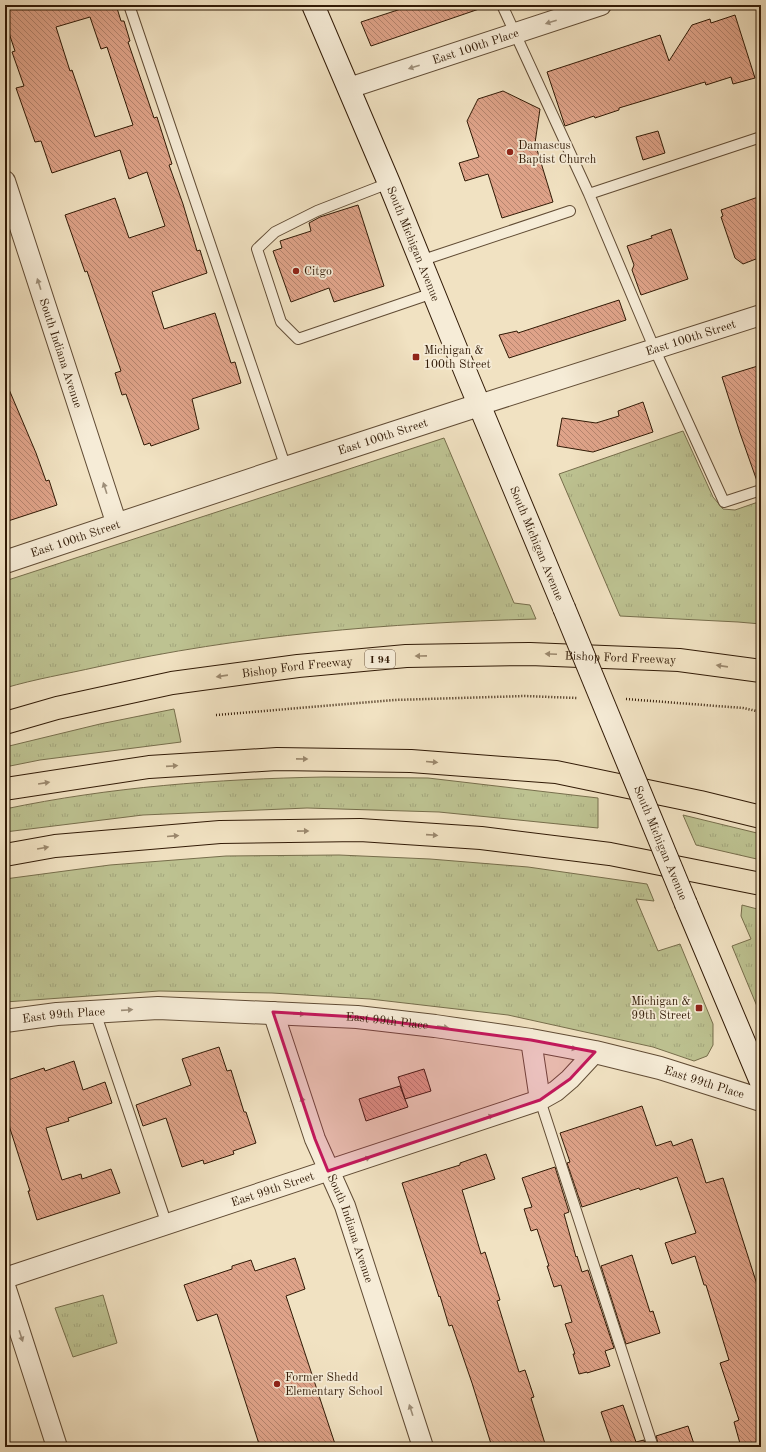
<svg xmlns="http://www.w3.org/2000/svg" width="766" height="1452" font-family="'Old Standard TT',serif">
  <defs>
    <pattern id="grass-tufts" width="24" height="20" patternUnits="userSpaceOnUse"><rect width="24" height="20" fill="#bdc291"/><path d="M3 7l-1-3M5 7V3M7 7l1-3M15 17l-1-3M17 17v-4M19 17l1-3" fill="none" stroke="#a3a67c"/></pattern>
    <pattern id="building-back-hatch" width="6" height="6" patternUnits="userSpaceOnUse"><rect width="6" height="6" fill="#dfa389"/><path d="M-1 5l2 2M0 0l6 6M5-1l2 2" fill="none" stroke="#b5846e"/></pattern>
  </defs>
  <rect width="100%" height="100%" fill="#f1e2c2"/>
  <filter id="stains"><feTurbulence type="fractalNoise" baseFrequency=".005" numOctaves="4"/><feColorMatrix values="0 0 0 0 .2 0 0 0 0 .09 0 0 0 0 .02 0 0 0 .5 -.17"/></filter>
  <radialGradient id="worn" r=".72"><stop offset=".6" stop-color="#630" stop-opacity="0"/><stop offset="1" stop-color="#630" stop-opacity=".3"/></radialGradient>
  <path fill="url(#grass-tufts)" stroke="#776e4c" d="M683,431L713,497L723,509L735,510L761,501V624L738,622L620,616L559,474Z
    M444,438L514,603L530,605L536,619C388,623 241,635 97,667C66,674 35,679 5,688V581Z
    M174,709L181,742L40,760L5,767V747L100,724Z
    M324,777L428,778L598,798V828L439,812L307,808L143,815L5,832V809C110,787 217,779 324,777Z
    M683,815L761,834V860L696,845Z
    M339,855L430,859L528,867L647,884L654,901L636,899L658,951L680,944L713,1024V1045L707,1056L694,1061L653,1047L508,1015L370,999L272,993L159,991L5,1002V879L110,865L226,856Z
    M742,905L761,910V1016L732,946L751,939L741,916Z
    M103,1295L117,1343L73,1357L55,1308Z"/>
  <path fill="url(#building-back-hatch)" stroke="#311a06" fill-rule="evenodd" d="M5,5H116L121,21H124L130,41L128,42L140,77L154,118L157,117L172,164L169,165L183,204L197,251L200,250L207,273L152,292L164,329L215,313L231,363L235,362L241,383L192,399L199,429L151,446L150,443L144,445L126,394L122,395L115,373L121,371L87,271L85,272L65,215L115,198L129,238L165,226L147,172L129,179L120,150L52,173L41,141L35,142L16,88L24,86L12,52L15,51L5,21ZM90,17L101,49L107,47L133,125L95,137L72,70L70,71L56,27Z
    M413,5H482V8L371,46L361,22Z
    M735,15L755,78L733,84L731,77L706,85L705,82L619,108V110L595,118L594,116L565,126L547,72L660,35L669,61L692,25L710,19L711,23Z
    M503,91L540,109L535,143L553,202L502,218L488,174L465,181L459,163L479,157L467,121L478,99Z
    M658,131L665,153L643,160L636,137Z
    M761,196V257L743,264L735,258L721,217L723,216L721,210Z
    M358,205L384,286L334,302L329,288L291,302L273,251L282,248L280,241L311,231L309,223L320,217Z
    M671,229L688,279L641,295L632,270L634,265L627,246L652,238L651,236Z
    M619,300L626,320L509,358L499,335L517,331L518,333Z
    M761,365V483L758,484L740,433L722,377Z
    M5,380L36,453L46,481L49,480L57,505L5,522Z
    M643,402L653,432L593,452L557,446L562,418L596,423L619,416L618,411Z
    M219,1047L227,1071L231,1070L244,1112H246L256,1143L233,1151L234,1154L204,1164L203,1160L182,1167L166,1118L143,1126L136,1105L191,1085L182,1059Z
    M74,1061L83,1090L105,1082L112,1103L68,1118L69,1121L46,1128L62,1180L81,1174L82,1179L111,1169L120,1193L37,1220L28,1191H30L5,1113V1081L44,1068L45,1071Z
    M424,1069L431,1091L405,1099L398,1077Z
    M400,1086L408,1107L366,1121L359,1099Z
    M642,1106L656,1146L671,1141L673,1146L692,1139L706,1183L723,1178L761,1297V1447H741L734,1422L739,1420L720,1363L729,1360L706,1285H704L695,1256L672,1264L665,1243L696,1233L677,1177L640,1190L639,1188L582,1207L567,1163L570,1162L560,1133Z
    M486,1154L495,1179L462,1190L463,1193L481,1254L485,1252L500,1300L497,1301L519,1372L525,1370L534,1397L531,1398L546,1447H492L472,1383L452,1325L449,1326L440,1296L439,1297L402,1183L460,1165V1163Z
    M555,1167L569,1212L564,1214L576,1257L577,1256L582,1272L588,1270L614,1348L605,1351L610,1366L587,1373V1372L579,1374L573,1354H575L565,1324L572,1322L561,1285L554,1287L547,1266H549L537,1229L531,1231L524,1209L532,1207L522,1178Z
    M632,1255L650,1312L653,1311L660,1333L626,1344L601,1266Z
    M295,1258L305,1289L286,1296L336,1447H260L217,1314L197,1321L184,1285L232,1269V1266L251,1260L255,1271Z
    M623,1405L636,1442L644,1440L646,1447H613L601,1412Z
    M688,1426L695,1447H659L656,1436Z"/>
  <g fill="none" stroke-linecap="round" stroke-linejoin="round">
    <g stroke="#614c35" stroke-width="12">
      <path id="service" d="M129,5L286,468
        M502,5L589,194L655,350L724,502L761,490
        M389,183L317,211L275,232L257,249L281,322L298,339L433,293
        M589,194L761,137
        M420,261L570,211
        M95,1012L167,1225
        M540,1100L653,1447"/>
    </g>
    <g stroke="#614c35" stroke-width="22">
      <g id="minor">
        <path id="s1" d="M349,88L601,5"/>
        <path id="s2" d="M5,181L117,525"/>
        <path id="s3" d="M479,405L761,315"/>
        <path id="s4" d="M273,1012L315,1139L345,1206L423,1447"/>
        <path d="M531,1040L540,1100"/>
        <path id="s5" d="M5,1278L540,1100L556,1091L570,1079L595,1052"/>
        <path d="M5,1286L57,1447"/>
      </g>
    </g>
    <g stroke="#614c35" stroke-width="24">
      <g id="tertiary">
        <path id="s6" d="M5,562L286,468L479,405"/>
        <path id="s7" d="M5,1021L57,1014L158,1008L357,1017L435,1026L531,1040L595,1052L660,1068L761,1100"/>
      </g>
    </g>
    <g stroke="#311a06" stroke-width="24">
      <g id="secondary">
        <path id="s8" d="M313,5L389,183L468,378L564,608"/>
        <path d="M686,904L761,1082"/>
      </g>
    </g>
    <g stroke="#311a06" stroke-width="24">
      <g id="motorway">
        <path id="s9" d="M5,723L57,708L172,683L298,666L406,656L530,654L679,660L761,671"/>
        <path d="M5,789L149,767L277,759L411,761L556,772L700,802L761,817"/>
        <path d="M5,855L55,846L220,832L360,830L481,838L610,854L761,884"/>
      </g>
    </g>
    <path stroke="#311a06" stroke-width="2.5" stroke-dasharray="1 2" stroke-linecap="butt" d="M626,699L743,708L761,712
      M216,715L394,700L525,696L577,698"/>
    <use href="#service" stroke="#f6ecd7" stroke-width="10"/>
    <use href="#minor" stroke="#f6ecd7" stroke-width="20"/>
    <use href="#tertiary" stroke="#f6ecd7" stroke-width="22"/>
    <use href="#secondary" stroke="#f6ecd7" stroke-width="22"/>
    <use href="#motorway" stroke="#f1e2c2" stroke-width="22"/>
    <g stroke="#311a06" stroke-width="24" stroke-linecap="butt">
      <g id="secondary-bridge">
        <path id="s10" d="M564,608L686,904"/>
      </g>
    </g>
    <use href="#secondary-bridge" stroke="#f6ecd7" stroke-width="22"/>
  </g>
  <defs><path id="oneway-solid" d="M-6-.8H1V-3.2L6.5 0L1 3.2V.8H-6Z"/></defs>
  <g fill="#9d8e79">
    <use href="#oneway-solid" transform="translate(551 22) rotate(162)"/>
    <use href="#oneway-solid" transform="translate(414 67) rotate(162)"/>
    <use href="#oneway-solid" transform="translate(39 284) rotate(-108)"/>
    <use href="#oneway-solid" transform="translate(105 488) rotate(-108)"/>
    <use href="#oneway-solid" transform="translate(127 1010) rotate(-4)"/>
    <use href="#oneway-solid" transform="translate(299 1014) rotate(3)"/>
    <use href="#oneway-solid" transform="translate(443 1027) rotate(8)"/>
    <use href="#oneway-solid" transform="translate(571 1048) rotate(11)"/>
    <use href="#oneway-solid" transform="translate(303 1102) rotate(-108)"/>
    <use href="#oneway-solid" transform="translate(488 1117) rotate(-19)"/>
    <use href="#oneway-solid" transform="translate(365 1159) rotate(-19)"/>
    <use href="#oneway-solid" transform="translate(21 1336) rotate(72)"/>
    <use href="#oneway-solid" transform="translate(411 1410) rotate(-108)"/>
  </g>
  <g fill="#9b886d">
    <use href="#oneway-solid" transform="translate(551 654) rotate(-178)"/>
    <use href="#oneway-solid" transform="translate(421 656) rotate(179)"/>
    <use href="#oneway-solid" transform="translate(722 666) rotate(-172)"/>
    <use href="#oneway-solid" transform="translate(222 676) rotate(172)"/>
    <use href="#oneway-solid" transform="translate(302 759) rotate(1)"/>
    <use href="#oneway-solid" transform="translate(432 762) rotate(5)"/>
    <use href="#oneway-solid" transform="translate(172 766) rotate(-4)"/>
    <use href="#oneway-solid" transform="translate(44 783) rotate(-9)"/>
    <use href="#oneway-solid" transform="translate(303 831) rotate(-1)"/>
    <use href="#oneway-solid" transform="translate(432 835) rotate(4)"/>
    <use href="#oneway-solid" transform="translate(173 836) rotate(-5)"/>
    <use href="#oneway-solid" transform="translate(43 848) rotate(-10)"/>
  </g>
  <path fill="#c2185b" fill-opacity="0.2" stroke="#c2185b" stroke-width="3" stroke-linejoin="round" d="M273,1012L357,1017L531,1040L595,1052L570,1079L540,1100L328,1171L315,1139Z"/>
  <g fill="#8f2418" stroke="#f6ecd7" stroke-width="1.5">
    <circle cx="510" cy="152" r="4"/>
    <circle cx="296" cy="271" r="4"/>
    <rect x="412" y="353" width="8" height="8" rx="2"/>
    <rect x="695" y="1004" width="8" height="8" rx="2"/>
    <circle cx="277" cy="1384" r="4"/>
  </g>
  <g text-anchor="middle" stroke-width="3.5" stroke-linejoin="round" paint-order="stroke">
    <rect fill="#f6ecd7" stroke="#6c5945" stroke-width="1" x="365" y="650" width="30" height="18" rx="3"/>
    <g font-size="11" font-weight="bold" fill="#311a06">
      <text x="380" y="663">I 94</text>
    </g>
    <g font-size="12" fill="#311a06" stroke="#f6ecd7">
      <text dy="4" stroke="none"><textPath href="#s1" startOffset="133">East 100th Place</textPath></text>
      <text dy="4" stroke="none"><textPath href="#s8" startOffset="259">South Michigan Avenue</textPath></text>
      <text dy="4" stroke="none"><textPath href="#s3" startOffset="222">East 100th Street</textPath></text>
      <text dy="4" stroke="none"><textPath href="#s2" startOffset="181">South Indiana Avenue</textPath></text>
      <text dy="4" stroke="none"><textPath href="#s6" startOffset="398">East 100th Street</textPath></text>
      <text dy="4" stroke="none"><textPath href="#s6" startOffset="74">East 100th Street</textPath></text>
      <text dy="4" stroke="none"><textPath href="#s8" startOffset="583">South Michigan Avenue</textPath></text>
      <text dy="4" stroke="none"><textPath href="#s9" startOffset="622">Bishop Ford Freeway</textPath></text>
      <text dy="4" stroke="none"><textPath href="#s9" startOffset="298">Bishop Ford Freeway</textPath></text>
      <text dy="4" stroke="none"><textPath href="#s10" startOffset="254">South Michigan Avenue</textPath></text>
      <text dy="4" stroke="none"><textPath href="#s7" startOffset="59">East 99th Place</textPath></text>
      <text dy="4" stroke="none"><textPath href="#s7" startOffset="383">East 99th Place</textPath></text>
      <text dy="4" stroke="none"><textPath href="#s7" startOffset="707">East 99th Place</textPath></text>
      <text dy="4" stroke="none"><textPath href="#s5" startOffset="282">East 99th Street</textPath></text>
      <text dy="4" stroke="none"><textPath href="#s4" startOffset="230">South Indiana Avenue</textPath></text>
    </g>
    <g font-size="12" fill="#311a06" stroke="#f6ecd7" text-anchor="start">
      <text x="518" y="149">Damascus<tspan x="518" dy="14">Baptist Church</tspan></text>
      <text x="304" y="275">Citgo</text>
      <text x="424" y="354">Michigan &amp;<tspan x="424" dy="14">100th Street</tspan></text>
      <text x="691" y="1005" text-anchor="end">Michigan &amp;<tspan x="691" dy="14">99th Street</tspan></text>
      <text x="285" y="1381">Former Shedd<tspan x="285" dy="14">Elementary School</tspan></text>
    </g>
  </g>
  <rect width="766" height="1452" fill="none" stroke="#f1e2c2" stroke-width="20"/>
  <rect x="6" y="6" width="754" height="1440" fill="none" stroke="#311a06" stroke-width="2"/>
  <rect x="10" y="10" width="746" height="1432" fill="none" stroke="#311a06"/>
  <rect width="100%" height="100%" filter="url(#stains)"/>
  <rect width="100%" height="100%" fill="url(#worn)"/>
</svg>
